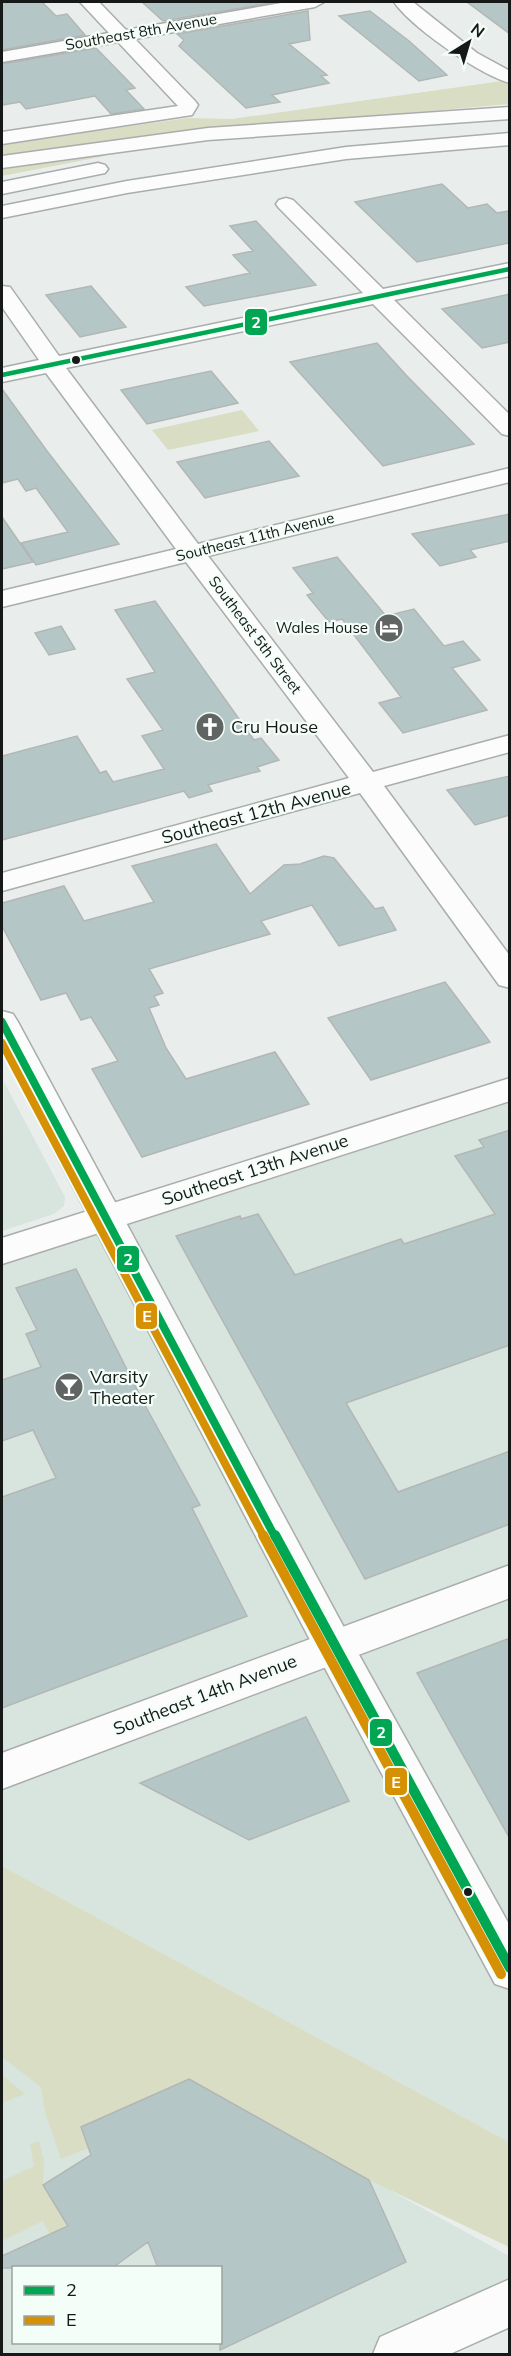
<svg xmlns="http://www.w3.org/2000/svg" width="511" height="2356" font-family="Mulish,sans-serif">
  <rect width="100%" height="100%" fill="#e9eeec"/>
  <path fill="#d8e4de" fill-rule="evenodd" d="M4,1082L65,1197L64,1206L54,1214L2,1231Z
    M509,1101V2142L2,1866V1265Z
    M2,1992L189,2079L509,2256V2303L398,2354H2ZM14,2268H220V2342H14Z"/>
  <path fill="#d8ddc4" d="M509,80V104L217,130L2,158V144L188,118L232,119Z
    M101,155L105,156L2,176V169Z
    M242,410L259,431L168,450L152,430Z
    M2,1866L509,2142V2247L369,2180L189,2080L81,2127L89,2148L61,2159L45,2112L41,2087L2,2057Z
    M2,2075L25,2094L2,2103Z
    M39,2141L44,2161L43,2185L77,2240L50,2235L43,2221L2,2241V2181L34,2166L30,2144Z"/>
  <path fill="#b4c7c6" stroke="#b2b6b5" stroke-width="1.5" d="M2,2H42L56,16L67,14L85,35L2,50Z
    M142,2H277L163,21Z
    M467,2H510V34Z
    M308,11L310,40L289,44L327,75L321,76L329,83L272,95L280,102L246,108L179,46L184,40L177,34Z
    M370,11L409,41L447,75L419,81L339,16Z
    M96,48L135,88L126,90L144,109L111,114L95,96L26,109L20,102L2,105V64Z
    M442,184L468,208L487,204L497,213L509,211V243L417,262L355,202Z
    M256,221L316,285L204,306L186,287L250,273L233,255L253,251L230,226Z
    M91,286L126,327L80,337L46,295Z
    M510,294V342L482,348L442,309Z
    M377,343L406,375L474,444L383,466L290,362Z
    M211,371L238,403L147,424L121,390Z
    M2,389L47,451L119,544L36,565L21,543L68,532L36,488L26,491L18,479L2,483Z
    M269,441L299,476L205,498L177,462Z
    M510,514V541L470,550L476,557L440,566L412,534Z
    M2,517L33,562L2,569Z
    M337,557L386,616L414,609L444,646L463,641L480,660L452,668L487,710L403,733L379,703L401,697L342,619L329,622L307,595L313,593L293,568Z
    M155,601L254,740L261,738L279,760L257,767L260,771L208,785L212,791L189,798L184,791L2,840V756L77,736L100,773L106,771L113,782L164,769L142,736L163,730L127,679L155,672L115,610Z
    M61,626L75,649L49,655L35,633Z
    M510,776V815L475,825L447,790Z
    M216,844L250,894L284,865L300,864L324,856L334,858L375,909L383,907L396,930L339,946L312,905L261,921L270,934L149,969L163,993L154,996L159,1005L149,1008L166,1048L186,1079L275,1052L309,1104L142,1157L92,1069L118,1061L91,1017L81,1020L66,993L41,1000L2,926V903L64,886L84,921L154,902L132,866Z
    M445,982L490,1042L371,1080L328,1018Z
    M510,1130V1345L346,1403L398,1492L510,1451V1524L365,1579L176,1236L240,1216L241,1219L258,1214L295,1275L401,1239L404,1244L495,1214L455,1156L484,1147L479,1140Z
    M76,1269L147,1409L200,1505L192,1508L247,1616L2,1708V1497L56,1478L33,1430L2,1441V1380L41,1367L26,1334L37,1330L16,1288Z
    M510,1638V1839L417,1673Z
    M306,1717L349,1801L249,1840L140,1783Z
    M189,2079L369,2180L406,2262L220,2350V2268H158L148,2242L112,2268H2V2256L68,2226L43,2185L91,2155L81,2127Z"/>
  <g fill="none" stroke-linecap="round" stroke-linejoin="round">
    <g stroke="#a9adac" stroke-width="3">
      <path id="minor" d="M80,2H99L126,30L287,2H324L315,7L135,39L195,101L198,105L192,115L2,144V132L178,106L118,42L2,62V52L109,33Z
        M394,2H413L477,53L510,71V83C480,75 411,27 394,2Z
        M286,198L293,200L383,289L510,263V276L394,300L510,415V436L502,434L373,304L66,368L198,544L510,468V482L208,556L373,772L510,735V752L384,786L510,956V988L499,985L360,793L2,891V873L349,778L186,562L2,607V591L176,549L46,373L2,382V368L39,360L2,307V286L10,287L59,356L363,293L279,208L276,204L279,200Z
        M510,1078V1101L2,1264V1238Z
        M510,1565V1598L2,1789V1753Z
        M510,2279V2327L450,2354H373L380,2337Z"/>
    </g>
    <g stroke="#a9adac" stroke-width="3">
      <path id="major" d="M2,1011L13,1014L18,1022L348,1635L510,1926V1989L495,1984L320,1659L2,1051Z"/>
    </g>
    <g stroke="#a9adac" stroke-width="3">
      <path id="highway" d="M510,107V119L208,140L2,168V156L208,128Z
        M510,133V145L346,159L127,193L2,218V206L127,181L346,147Z
        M98,163L105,165L108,169L105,173L2,194V182Z"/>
    </g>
    <use href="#minor" fill="#fcfcfc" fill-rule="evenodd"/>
    <use href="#major" fill="#fcfcfc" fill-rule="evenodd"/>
    <use href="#highway" fill="#fcfcfc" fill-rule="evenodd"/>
    <g stroke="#f4fef9" stroke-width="8">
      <path id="bus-1-far2" d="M2,375L510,269"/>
    </g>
    <g stroke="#f4fef9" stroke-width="12">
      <path id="bus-1-far1" d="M2,1022L275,1537"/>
    </g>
    <g stroke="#f4fef9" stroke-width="14">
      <path id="bus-1" d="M275,1535L510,1968"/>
    </g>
    <g stroke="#f4fef9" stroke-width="12">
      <path id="bus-2-far1" d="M2,1043L264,1537"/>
    </g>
    <g stroke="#f4fef9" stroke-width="14">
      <path id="bus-2" d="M263,1535L501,1974"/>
    </g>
    <use href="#bus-1-far2" stroke="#00a651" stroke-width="4.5"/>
    <use href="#bus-1-far1" stroke="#00a651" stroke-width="8"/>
    <use href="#bus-1" stroke="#00a651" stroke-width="10"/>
    <use href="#bus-2-far1" stroke="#d59103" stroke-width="8"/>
    <use href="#bus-2" stroke="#d59103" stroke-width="10"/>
  </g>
  <defs>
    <g id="hotel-disc" transform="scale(1.5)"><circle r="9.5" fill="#606462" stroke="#f4fef9"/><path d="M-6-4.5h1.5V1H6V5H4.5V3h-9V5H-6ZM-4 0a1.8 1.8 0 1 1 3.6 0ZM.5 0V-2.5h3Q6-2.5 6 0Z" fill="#fff"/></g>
    <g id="church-disc" transform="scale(1.5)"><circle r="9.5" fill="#606462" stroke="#f4fef9"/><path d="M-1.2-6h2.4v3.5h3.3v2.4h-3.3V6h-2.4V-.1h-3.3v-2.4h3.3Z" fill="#fff"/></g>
    <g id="bar-disc" transform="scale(1.5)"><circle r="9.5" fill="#606462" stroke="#f4fef9"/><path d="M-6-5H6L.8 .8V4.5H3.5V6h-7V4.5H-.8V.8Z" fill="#fff"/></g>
  </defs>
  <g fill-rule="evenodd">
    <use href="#hotel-disc" x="389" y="628"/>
    <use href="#church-disc" x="210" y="727"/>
    <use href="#bar-disc" x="69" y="1387"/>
  </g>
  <g fill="#161917" stroke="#f4fef9" stroke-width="2">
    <circle cx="76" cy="360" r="5"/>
    <circle cx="468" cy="1892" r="5"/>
  </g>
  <g text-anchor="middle" stroke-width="4.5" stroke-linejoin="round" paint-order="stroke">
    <g font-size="15" fill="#161917" stroke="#f4fef9">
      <text transform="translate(141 32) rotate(-10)" y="5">Southeast 8th Avenue</text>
      <text transform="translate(255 537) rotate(-14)" y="5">Southeast 11th Avenue</text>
      <text transform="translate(255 635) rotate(53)" y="5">Southeast 5th Street</text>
    </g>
    <g font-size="15" fill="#161917" stroke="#f4fef9" text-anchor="end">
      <text x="368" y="633">Wales House</text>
    </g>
    <g font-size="18" fill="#161917" stroke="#f4fef9" text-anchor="start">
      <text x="231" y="733">Cru House</text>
      <text x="90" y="1383">Varsity<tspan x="90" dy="21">Theater</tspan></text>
    </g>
    <g font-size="18" fill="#161917" stroke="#f4fef9">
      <text transform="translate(256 813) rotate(-15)" y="6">Southeast 12th Avenue</text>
      <text transform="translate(255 1170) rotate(-18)" y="6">Southeast 13th Avenue</text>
      <text transform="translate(205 1695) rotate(-21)" y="6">Southeast 14th Avenue</text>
    </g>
  </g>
  <g stroke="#f4fef9" stroke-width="2">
    <rect x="244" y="308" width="24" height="28" rx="6" fill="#00a651"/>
    <rect x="116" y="1245" width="24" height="28" rx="6" fill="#00a651"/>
    <rect x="135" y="1302" width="23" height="28" rx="6" fill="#d59103"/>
    <rect x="369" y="1718" width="24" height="29" rx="6" fill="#00a651"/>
    <rect x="384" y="1767" width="24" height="29" rx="6" fill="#d59103"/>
  </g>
  <g font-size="16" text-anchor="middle" font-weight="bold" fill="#fff">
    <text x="256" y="328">2</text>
    <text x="128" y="1265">2</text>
    <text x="147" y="1322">E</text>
    <text x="381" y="1738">2</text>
    <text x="396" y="1788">E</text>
  </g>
  <rect width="511" height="2356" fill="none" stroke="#161917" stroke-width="6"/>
  <rect x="12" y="2266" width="210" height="78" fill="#f4fef9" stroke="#9ba29f" stroke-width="1.5"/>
  <rect x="24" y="2286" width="30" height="9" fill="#00a651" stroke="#9ba29f" stroke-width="1.5"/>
  <text x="66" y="2296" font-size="18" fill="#161917">2</text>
  <rect x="24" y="2316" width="30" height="9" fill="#d59103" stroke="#9ba29f" stroke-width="1.5"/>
  <text x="66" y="2326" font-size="18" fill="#161917">E</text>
  <g transform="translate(469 42) rotate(37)" stroke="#f4fef9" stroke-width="4.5" paint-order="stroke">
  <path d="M0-4.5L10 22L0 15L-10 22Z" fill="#161917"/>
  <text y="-9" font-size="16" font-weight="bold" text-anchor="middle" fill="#161917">N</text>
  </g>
</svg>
